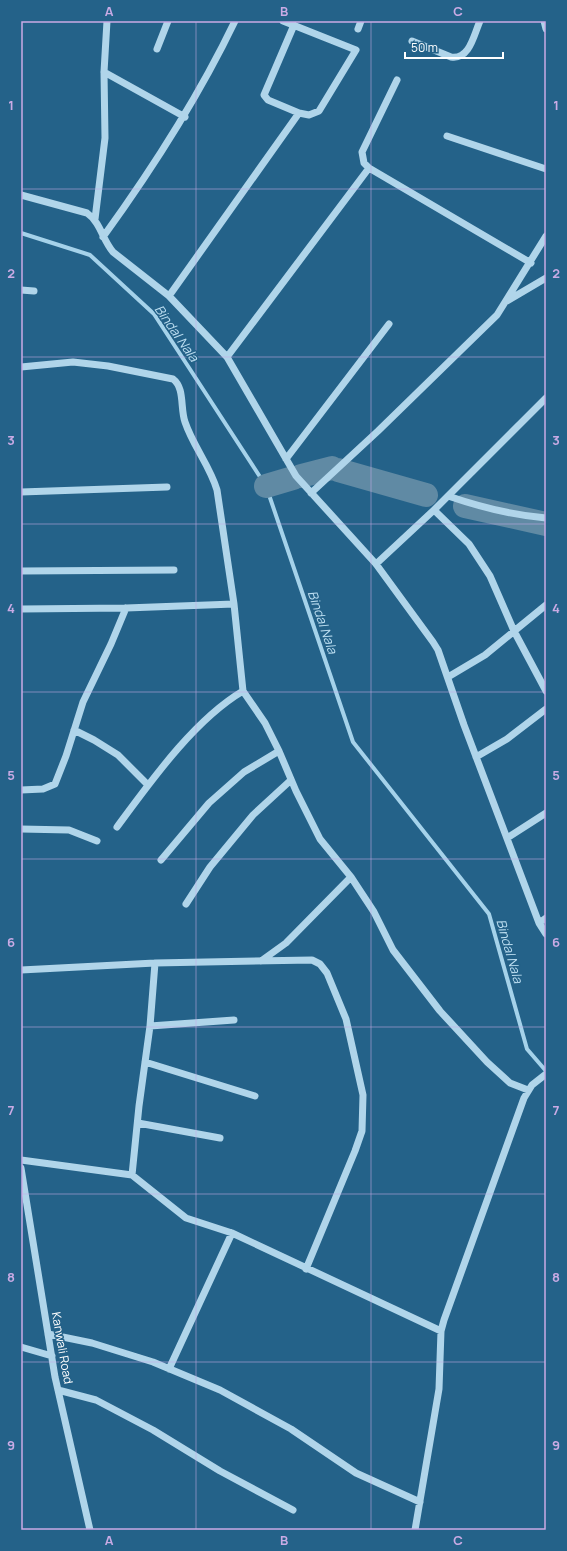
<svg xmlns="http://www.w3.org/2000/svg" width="567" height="1551" font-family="Manrope,sans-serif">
  <rect width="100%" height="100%" fill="#246289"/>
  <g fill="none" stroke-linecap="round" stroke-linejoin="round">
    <path stroke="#a5d2ea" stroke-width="4" d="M21,233L90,255L154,314L266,486L353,742L489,914L527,1049L546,1071"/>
    <path stroke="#608aa4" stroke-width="24" d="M338,470L426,495
      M301,476L332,468
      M266,486L293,478
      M465,506L546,524"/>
    <path stroke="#b0d5ea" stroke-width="7" d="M544,21L546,29
      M294,25L264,95L268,100L299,113
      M358,29L361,21
      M412,41L451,57C470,60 474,34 480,21
      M157,49L168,21
      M104,72L185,117
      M397,80L362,152L364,163L369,168L531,263
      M447,136L546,169
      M21,195L87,213C101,223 102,239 113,252L169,296L227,357L296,476L376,564L433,642L438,650L464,725L539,923L546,934
      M95,219L105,138L104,72L107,21
      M103,237C153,168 198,98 235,21
      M21,290L34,291
      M169,296L299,113L309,115L319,111L356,50L283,21
      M507,301L546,278
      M227,357L369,168
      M21,367L73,362L108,366L173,379C185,388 180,408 185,422C193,446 210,466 217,490L234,604
      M286,459L389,324
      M21,492L167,487
      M311,493L378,431L497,315L546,236
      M448,496C480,507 512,515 546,518
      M434,510L469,544L490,576L514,631L546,691
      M376,564L434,510L546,398
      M21,571L174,570
      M21,609L126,608L234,604L243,691L265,723L279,751L296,791L320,839L351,877L374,912L393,950L440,1011L487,1062L510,1083L528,1090
      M448,677L485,655L546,605
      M74,730L94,740L118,755L148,785
      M476,757L507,739L546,709
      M21,790L43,789L55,784L66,756L83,702L111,644L126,608
      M117,827C151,781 194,720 243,691
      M21,829L69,830L97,841
      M507,838L546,813
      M161,860L209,803L244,772L279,751
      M186,904L210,867L253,815L291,780
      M539,923L546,918
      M261,961L286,943L351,877
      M21,970L155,963L312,960L320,964L327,973L346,1019L363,1095L362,1131L355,1151L306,1269
      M150,1026L234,1020
      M145,1062L255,1096
      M138,1123L220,1138
      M21,1160L132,1175L186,1218L232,1233L441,1331
      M21,1168L55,1377L90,1530
      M132,1175L139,1106L150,1026L155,963
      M48,1334L92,1343L153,1362L220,1390L291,1429L356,1473L420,1502
      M21,1347L52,1356
      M169,1369L232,1233
      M58,1390L96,1400L153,1430L220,1471L293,1510
      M415,1530L439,1389L441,1331L444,1320L524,1098L532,1085L546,1074"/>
  </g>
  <path fill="none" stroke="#caabe5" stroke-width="1" stroke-opacity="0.55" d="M196,21V1530M371,21V1530M21,189H546M21,357H546M21,524H546M21,692H546M21,859H546M21,1027H546M21,1194H546M21,1362H546"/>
  <g text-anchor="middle" stroke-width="3" stroke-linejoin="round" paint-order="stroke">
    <g font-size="12" fill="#fff" stroke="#246289">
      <text transform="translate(62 1348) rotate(80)" y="4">Kanwali Road</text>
    </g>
    <g font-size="13" font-style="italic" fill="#bcdef1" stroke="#246289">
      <text transform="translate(177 333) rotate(55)" y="5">Bindal Nala</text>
      <text transform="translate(323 622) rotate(71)" y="5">Bindal Nala</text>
      <text transform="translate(510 951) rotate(74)" y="5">Bindal Nala</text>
    </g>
  </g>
  <rect width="567" height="1551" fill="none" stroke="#246289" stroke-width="44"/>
  <path d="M405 52v6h98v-6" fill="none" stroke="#ffffff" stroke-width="2"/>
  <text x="411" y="52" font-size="12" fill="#ffffff" stroke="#246289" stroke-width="3" paint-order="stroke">50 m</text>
  <rect x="22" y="22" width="523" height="1507" fill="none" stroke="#caabe5" stroke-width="1.5"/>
  <g font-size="13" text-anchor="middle" font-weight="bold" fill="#caabe5">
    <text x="109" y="16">A</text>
    <text x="284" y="16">B</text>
    <text x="458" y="16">C</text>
    <text x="11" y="110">1</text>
    <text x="556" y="110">1</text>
    <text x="11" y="278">2</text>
    <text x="556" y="278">2</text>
    <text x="11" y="445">3</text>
    <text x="556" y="445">3</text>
    <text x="11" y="613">4</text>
    <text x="556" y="613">4</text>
    <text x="11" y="780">5</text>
    <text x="556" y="780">5</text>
    <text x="11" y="947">6</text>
    <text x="556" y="947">6</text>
    <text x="11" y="1115">7</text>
    <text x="556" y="1115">7</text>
    <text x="11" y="1282">8</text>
    <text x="556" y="1282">8</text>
    <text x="11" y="1450">9</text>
    <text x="556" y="1450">9</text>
    <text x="109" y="1545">A</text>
    <text x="284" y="1545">B</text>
    <text x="458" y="1545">C</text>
  </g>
</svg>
